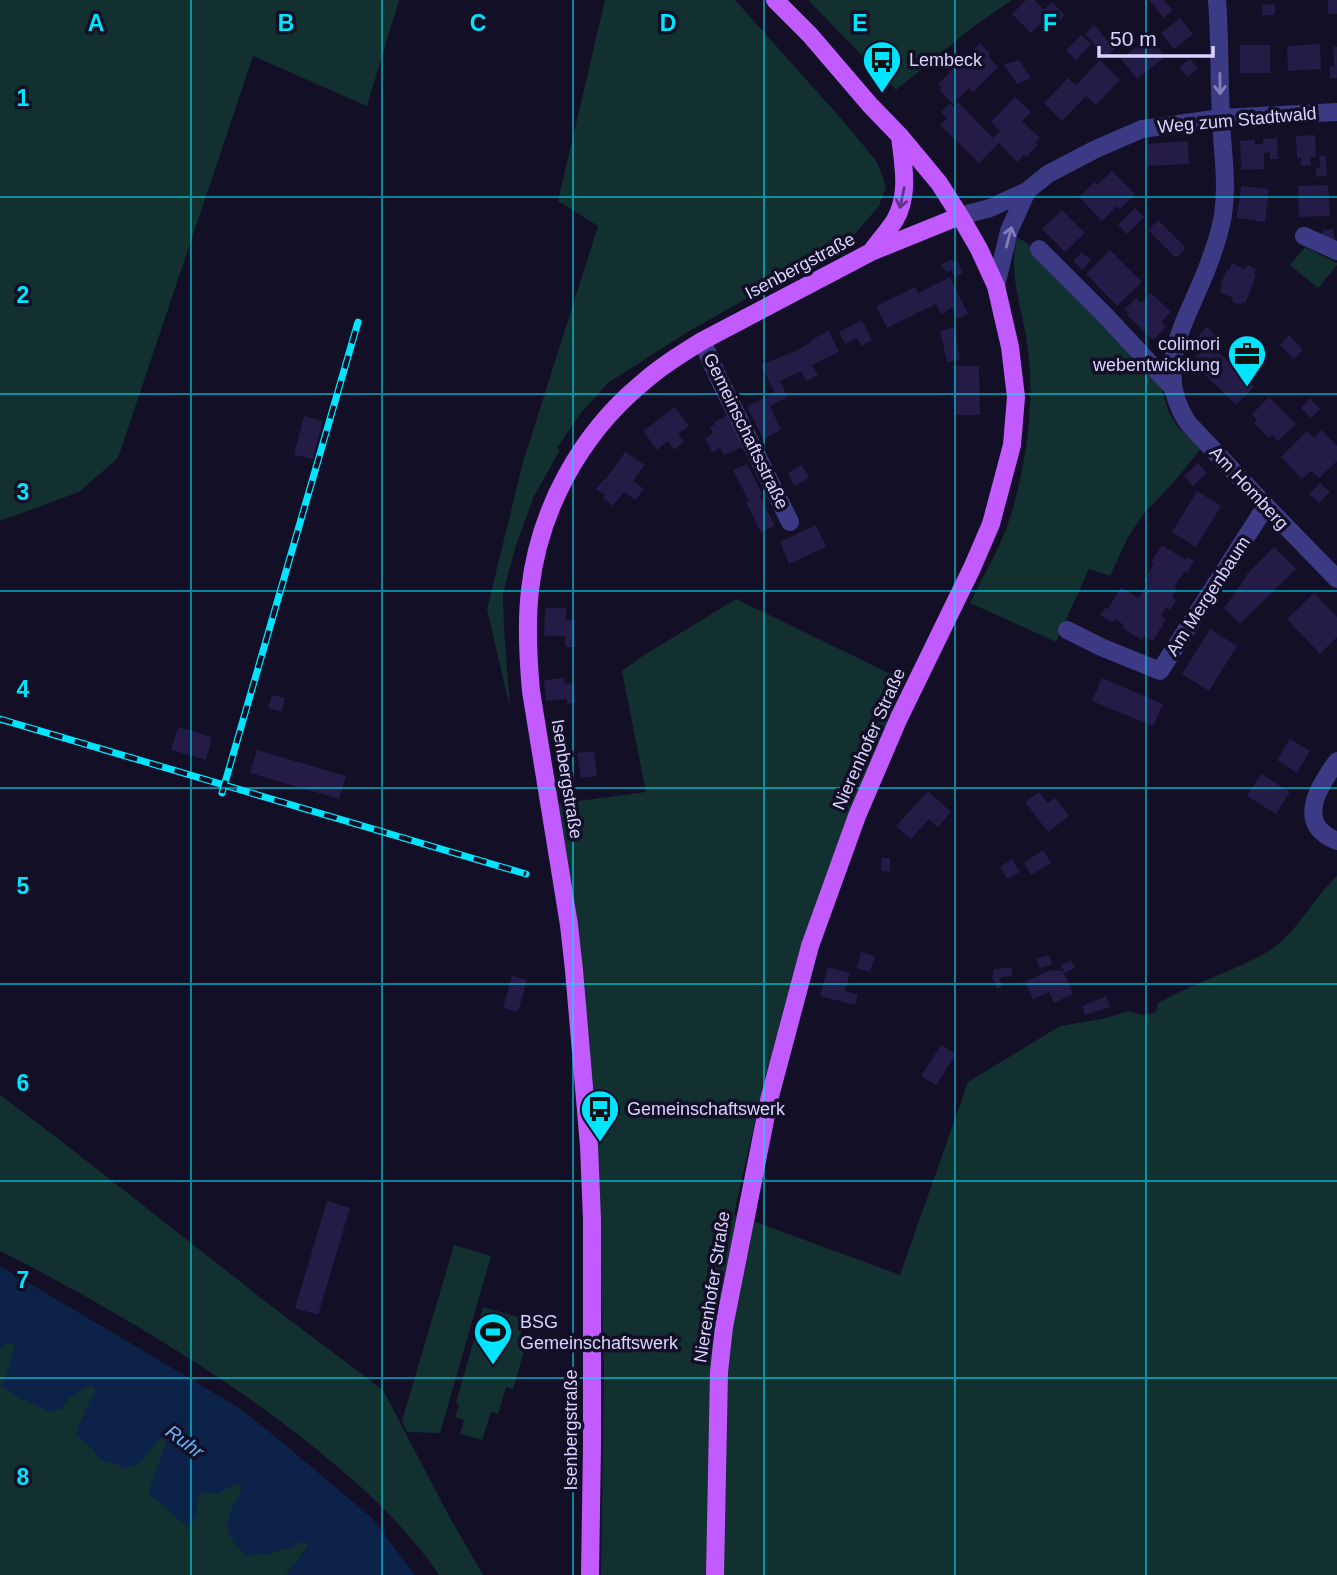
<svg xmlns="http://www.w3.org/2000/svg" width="1337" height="1575" font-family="Helvetica,sans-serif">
  <rect width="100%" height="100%" fill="#130f26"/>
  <path fill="#12302f" d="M0,0H399L367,106L253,56L118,458L79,492L0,521Z
    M605,0H735L845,123L877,162L886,187L879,206L854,235L816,260L689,331L608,383L580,414L557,448L560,450L534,496L516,545L503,594L504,628L510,708L487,609L523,462L598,226L558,201Z
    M808,0H1012L974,26L896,90Z
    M1017,238L1026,242L1152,369L1160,385L1169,412L1179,429L1202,447L1175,481L1146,511L1128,537L1110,576L1089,569L1056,642L970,603C984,575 1001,546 1011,515C1026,464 1035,403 1028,350C1024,313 1007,275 1017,238Z
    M1305,247L1337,263V265L1318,288L1290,265Z
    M736,599L905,681L840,839L764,1081L734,1214L900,1275L968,1082L1060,1026L1102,1019L1129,1011L1142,1015L1156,1012L1158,1003C1187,987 1218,976 1248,962C1255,958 1265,954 1272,949C1299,930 1313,898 1337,876V1575H601L604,1371L598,1180L556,804L646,792L622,671L641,657Z
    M0,1095L69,1147L270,1305L383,1390L449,1516L483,1575H439C410,1532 373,1496 333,1463C274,1413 211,1371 145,1331C97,1303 49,1275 0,1251Z
    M454,1245L491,1256L440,1433L407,1432L402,1421Z
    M483,1307L525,1319L519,1342L526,1344L513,1389L506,1387L498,1414L491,1412L482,1440L460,1434L464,1420L455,1417L459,1404L456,1403Z
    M0,1310L234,1484L236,1482L243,1487L302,1541L309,1544L306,1550L301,1554L318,1575H0Z"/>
  <path fill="#0c2248" d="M0,1266L238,1407L288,1447L373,1519L415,1575H286C292,1565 304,1555 308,1544L302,1542L288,1549L277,1551L267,1555L258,1553L247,1556C217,1530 227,1517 243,1487L236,1483L218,1494L205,1492L199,1495L196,1505L197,1514L188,1527L148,1493L167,1440L160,1438L139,1464L122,1468L116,1464L100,1460L92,1448L76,1435L79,1425L95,1391L94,1386L87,1387L70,1397L62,1409L50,1412L18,1397L1,1386L8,1371L15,1344L8,1343L0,1348Z"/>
  <path fill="#241b47" d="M1026,0H1034L1044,10L1052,2L1065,15L1054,26L1046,18L1031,33L1012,14Z
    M1149,0H1164L1173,10L1164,18Z
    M1328,0H1337V14H1328Z
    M1275,4V15H1262V5Z
    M1180,18L1193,34L1174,49L1161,33Z
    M1094,25L1110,43L1114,38L1120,44L1106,57L1085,34Z
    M1081,35L1091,44L1076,60L1066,50Z
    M1149,37L1165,57L1137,79L1121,59Z
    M980,43L990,54L988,56L998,67L973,92L969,88L953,104L939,90L942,87L938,84Z
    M1320,44L1321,69L1288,71L1287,46Z
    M1240,45H1270V73H1240Z
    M1333,47H1337V78H1330V66H1334Z
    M1190,59L1198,69L1188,77L1179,67Z
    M1019,60L1031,78L1017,84L1004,65Z
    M1100,60L1120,80L1096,105L1086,96L1062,121L1044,103L1068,78L1076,85Z
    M1015,97L1031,112L1022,121L1040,138L1035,143L1038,145L1026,157L1024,155L1017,162L999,143L979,163L940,125L947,118L941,112L950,103L953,107L958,102L993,138L1000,131L991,122Z
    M1315,135L1316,157H1310L1311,165L1301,166V158H1297L1296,136Z
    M1277,138L1278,159H1270V152L1264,153V169L1241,170L1240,141L1255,140V144H1263V139Z
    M1188,141L1189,164L1147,166L1146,144Z
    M1319,156H1326L1327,176L1316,177V168H1320Z
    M1112,171L1135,194L1120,209L1117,206L1102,221L1079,197L1094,182L1097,185Z
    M1328,185L1330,216L1299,217L1298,186Z
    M1241,186L1269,189L1265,222L1237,218Z
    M1135,208L1144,217L1127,234L1118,225Z
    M1062,210L1085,233L1065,252L1042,229Z
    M1158,220L1186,248L1176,258L1148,230Z
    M1333,229L1336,246L1323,240L1322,230Z
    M1110,250L1142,282L1117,306L1086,274Z
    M1082,252L1091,260L1082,270L1073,261Z
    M950,260L957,261L963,273L955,277L951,270L946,273L941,264Z
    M1232,263L1245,269L1247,265L1256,269L1254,274L1256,275L1251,289L1245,303L1242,302L1241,305L1232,302L1233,298L1220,292L1222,287L1220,286L1227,269L1229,270Z
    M950,277L968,314L957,319L952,308L941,314L936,304L887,328L876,306L915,287L918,293Z
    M1151,293L1171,312L1161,322L1166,327L1153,340L1127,315L1129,313L1125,309L1136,298L1141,303Z
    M862,320L872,340L861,346L857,338L845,344L839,332Z
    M954,327L960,359L947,362L940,331Z
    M1207,327L1216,335L1207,344L1198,336Z
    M829,331L839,352L812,365L818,375L806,381L801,371L780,381L788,397L770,406L781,430L763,439L747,406L775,393L761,365L797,350L812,342L811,340Z
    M1289,335L1303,350L1294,359L1280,345Z
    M1209,343L1254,387L1236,405L1191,361Z
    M953,366H979L980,415H954Z
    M1269,397L1296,424L1278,441L1272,435L1269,438L1254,423L1257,420L1252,414Z
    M1310,398L1320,409L1311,418L1301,408Z
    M675,407L689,426L678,434L684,442L674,450L668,441L657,450L643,431Z
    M728,415L743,447L724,455L720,448L712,452L705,438L713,434L710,427L715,424L714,422Z
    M304,416L323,421L313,459L294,455Z
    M1322,430L1337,446V461L1319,478L1311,471L1302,479L1281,457L1307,431L1314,438Z
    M625,452L645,465L633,481L644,489L635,500L624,492L613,506L603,498L605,495L596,489L604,479L605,480Z
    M1198,463L1207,473L1193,486L1184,476Z
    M747,464L762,494L760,496L775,526L761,533L746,502L749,501L733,470Z
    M802,465L809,478L794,486L788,473Z
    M1320,483L1330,492L1319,503L1309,494Z
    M1197,491L1221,506L1196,547L1172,532Z
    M816,525L826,547L789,564L780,542Z
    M1162,545L1186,560L1188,557L1194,561L1187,573L1184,572L1174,587L1177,589L1172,598L1176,600L1170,610L1166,607L1161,616L1166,619L1153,641L1144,636L1142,640L1122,628L1124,625L1115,619L1113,623L1100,615L1105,608L1108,609L1121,587L1139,598L1148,583L1144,581L1154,564L1151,562Z
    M1274,547L1296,569L1240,624L1224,608L1236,592L1235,591L1242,584L1241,583L1247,576L1246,575Z
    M1314,593L1337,617V637L1320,654L1287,619Z
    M545,608H566V620H575V647H565V636H544Z
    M1210,629L1237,646L1209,691L1182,674Z
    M564,678L565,684L574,683L576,703L567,704V699L546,701L544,680Z
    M1102,678L1163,704L1153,726L1092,701Z
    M272,695L285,698L282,712L268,708Z
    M178,727L212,737L206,760L171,750Z
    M1290,739L1310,751L1297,773L1277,760Z
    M257,750L346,776L339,799L250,773Z
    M594,751L597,776L581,778L577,753Z
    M1261,774L1290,792L1276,814L1247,796Z
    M928,791L951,812L938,827L929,819L911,839L896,826Z
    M1039,792L1048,803L1055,798L1069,816L1048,832L1025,802Z
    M1043,850L1051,863L1031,875L1024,863Z
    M882,858H890V872L881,871Z
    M1012,859L1020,872L1007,879L1000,867Z
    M861,952L875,956L870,972L857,968Z
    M1049,955L1052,964L1040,968L1036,959Z
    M1071,960L1075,968L1065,973L1061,965Z
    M828,967L850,973L845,991L858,995L855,1005L820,996Z
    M1011,967L1013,975L999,978L1003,986L997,989L992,976L994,975L993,970Z
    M1050,970L1063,971L1073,994L1054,1003L1049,992L1033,999L1025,982Z
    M512,976L527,980L518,1012L503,1008Z
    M1106,996L1110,1007L1085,1015L1082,1006Z
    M941,1045L956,1054L936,1085L921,1076Z
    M327,1201L350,1208L318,1315L295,1308Z"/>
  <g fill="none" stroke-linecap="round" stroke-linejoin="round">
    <path stroke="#3d3a85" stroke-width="18" d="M1217,0C1220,39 1219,79 1221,118C1222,150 1228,182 1223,215C1220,234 1213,253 1206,271C1186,322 1152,369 1188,423L1266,506L1337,579
      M960,216L990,208L1027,191L1048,174L1071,162L1096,149L1142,129L1221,118L1337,112
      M1304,236L1337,251
      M1039,249L1102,312L1173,388
      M996,286L1009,231L1027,191
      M702,341L719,379L790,522
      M1067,630L1101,647L1160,671L1266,506
      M1337,761C1319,787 1294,823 1337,841"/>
    <path stroke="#c25bff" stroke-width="18" d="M871,252C879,241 888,231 895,220C910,194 903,164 900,136
      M590,1575L592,1446V1220L589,1146L574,970L569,925L531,691C528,658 526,624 530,590C539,510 580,435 641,384C660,367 681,354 702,341L871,252L960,216
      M715,1575L719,1372L724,1327L769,1100L810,946L857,816L898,720L972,568L991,524L1012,445L1016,397L1010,347L996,286L979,249L960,216L939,183L900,136L870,105L810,35L775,0"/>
    <g stroke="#00e5ff" stroke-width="7">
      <path id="rail" d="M0,719L526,874
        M222,793L358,322"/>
    </g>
    <use href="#rail" stroke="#130f26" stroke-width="4.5" stroke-dasharray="13" stroke-linecap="butt"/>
  </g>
  <defs><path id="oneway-shaft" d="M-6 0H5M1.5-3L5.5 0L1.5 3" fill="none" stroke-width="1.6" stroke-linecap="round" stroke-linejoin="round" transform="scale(1.75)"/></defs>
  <g stroke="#837fbc">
    <use href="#oneway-shaft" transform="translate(1220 84) rotate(89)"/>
    <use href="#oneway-shaft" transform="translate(1009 237) rotate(-75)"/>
  </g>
  <use stroke="#623188" href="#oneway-shaft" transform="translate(902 198) rotate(102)"/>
  <path fill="none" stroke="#00e5ff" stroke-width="2" stroke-opacity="0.55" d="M191,0V1575M382,0V1575M573,0V1575M764,0V1575M955,0V1575M1146,0V1575M0,197H1337M0,394H1337M0,591H1337M0,788H1337M0,984H1337M0,1181H1337M0,1378H1337"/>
  <defs>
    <g id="bus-pin" transform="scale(2.0125)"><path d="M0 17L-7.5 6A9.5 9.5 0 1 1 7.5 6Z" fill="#00e5ff" stroke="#130f26"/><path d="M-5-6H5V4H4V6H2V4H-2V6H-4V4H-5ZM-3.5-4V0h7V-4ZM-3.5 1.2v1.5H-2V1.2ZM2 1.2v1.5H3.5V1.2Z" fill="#111"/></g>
    <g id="office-pin" transform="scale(2.0125)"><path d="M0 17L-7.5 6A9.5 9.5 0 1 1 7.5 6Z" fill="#00e5ff" stroke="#130f26"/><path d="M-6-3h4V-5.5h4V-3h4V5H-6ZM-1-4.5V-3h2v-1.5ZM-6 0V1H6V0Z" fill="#111"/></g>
    <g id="stadium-pin" transform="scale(2.0125)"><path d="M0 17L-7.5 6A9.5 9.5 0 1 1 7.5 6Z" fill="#00e5ff" stroke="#130f26"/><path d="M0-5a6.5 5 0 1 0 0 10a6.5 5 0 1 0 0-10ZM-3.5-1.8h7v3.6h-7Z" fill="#111"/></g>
  </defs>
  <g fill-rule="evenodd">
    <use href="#bus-pin" x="882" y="60"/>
    <use href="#office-pin" x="1247" y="354"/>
    <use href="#bus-pin" x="600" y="1109"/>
    <use href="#stadium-pin" x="493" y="1332"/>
  </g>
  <g text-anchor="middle" stroke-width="7" stroke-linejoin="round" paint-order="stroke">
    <g font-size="18" fill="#d9d4ff" stroke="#130f26" text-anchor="start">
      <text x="909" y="66">Lembeck</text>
      <text x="1220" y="350" text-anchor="end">colimori<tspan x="1220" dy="21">webentwicklung</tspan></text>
      <text x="627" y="1115">Gemeinschaftswerk</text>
      <text x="520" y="1328">BSG<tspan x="520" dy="21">Gemeinschaftswerk</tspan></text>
    </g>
    <g font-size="18" fill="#d9d4ff" stroke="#130f26">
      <text transform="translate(1237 120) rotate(-5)" y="6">Weg zum Stadtwald</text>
      <text transform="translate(800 266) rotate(-28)" y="6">Isenbergstraße</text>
      <text transform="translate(746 431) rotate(64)" y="6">Gemeinschaftsstraße</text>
      <text transform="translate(1249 488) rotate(47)" y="6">Am Homberg</text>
      <text transform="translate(1208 596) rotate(-57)" y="6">Am Mergenbaum</text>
      <text transform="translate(869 739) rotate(-66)" y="6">Nierenhofer Straße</text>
      <text transform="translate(567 779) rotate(81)" y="6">Isenbergstraße</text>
      <text transform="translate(712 1287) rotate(-81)" y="6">Nierenhofer Straße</text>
      <text transform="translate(571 1430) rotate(-90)" y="6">Isenbergstraße</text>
    </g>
    <g font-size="19" font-style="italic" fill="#62b6ff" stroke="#130f26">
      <text transform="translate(185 1441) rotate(37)" y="7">Ruhr</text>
    </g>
  </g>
  <g font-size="23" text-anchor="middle" font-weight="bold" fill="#00e5ff" stroke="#130f26" stroke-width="7" stroke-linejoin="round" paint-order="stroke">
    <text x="96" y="31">A</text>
    <text x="286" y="31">B</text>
    <text x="478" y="31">C</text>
    <text x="668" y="31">D</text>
    <text x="860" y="31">E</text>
    <text x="1050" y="31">F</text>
    <text x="23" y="106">1</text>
    <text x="23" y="303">2</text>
    <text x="23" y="500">3</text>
    <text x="23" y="697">4</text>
    <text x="23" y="894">5</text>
    <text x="23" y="1091">6</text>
    <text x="23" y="1288">7</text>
    <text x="23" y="1485">8</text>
  </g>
  <path d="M1099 46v10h114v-10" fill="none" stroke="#d9d4ff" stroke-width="3.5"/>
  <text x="1110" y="46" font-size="21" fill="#d9d4ff" stroke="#130f26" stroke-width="5" paint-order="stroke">50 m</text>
</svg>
